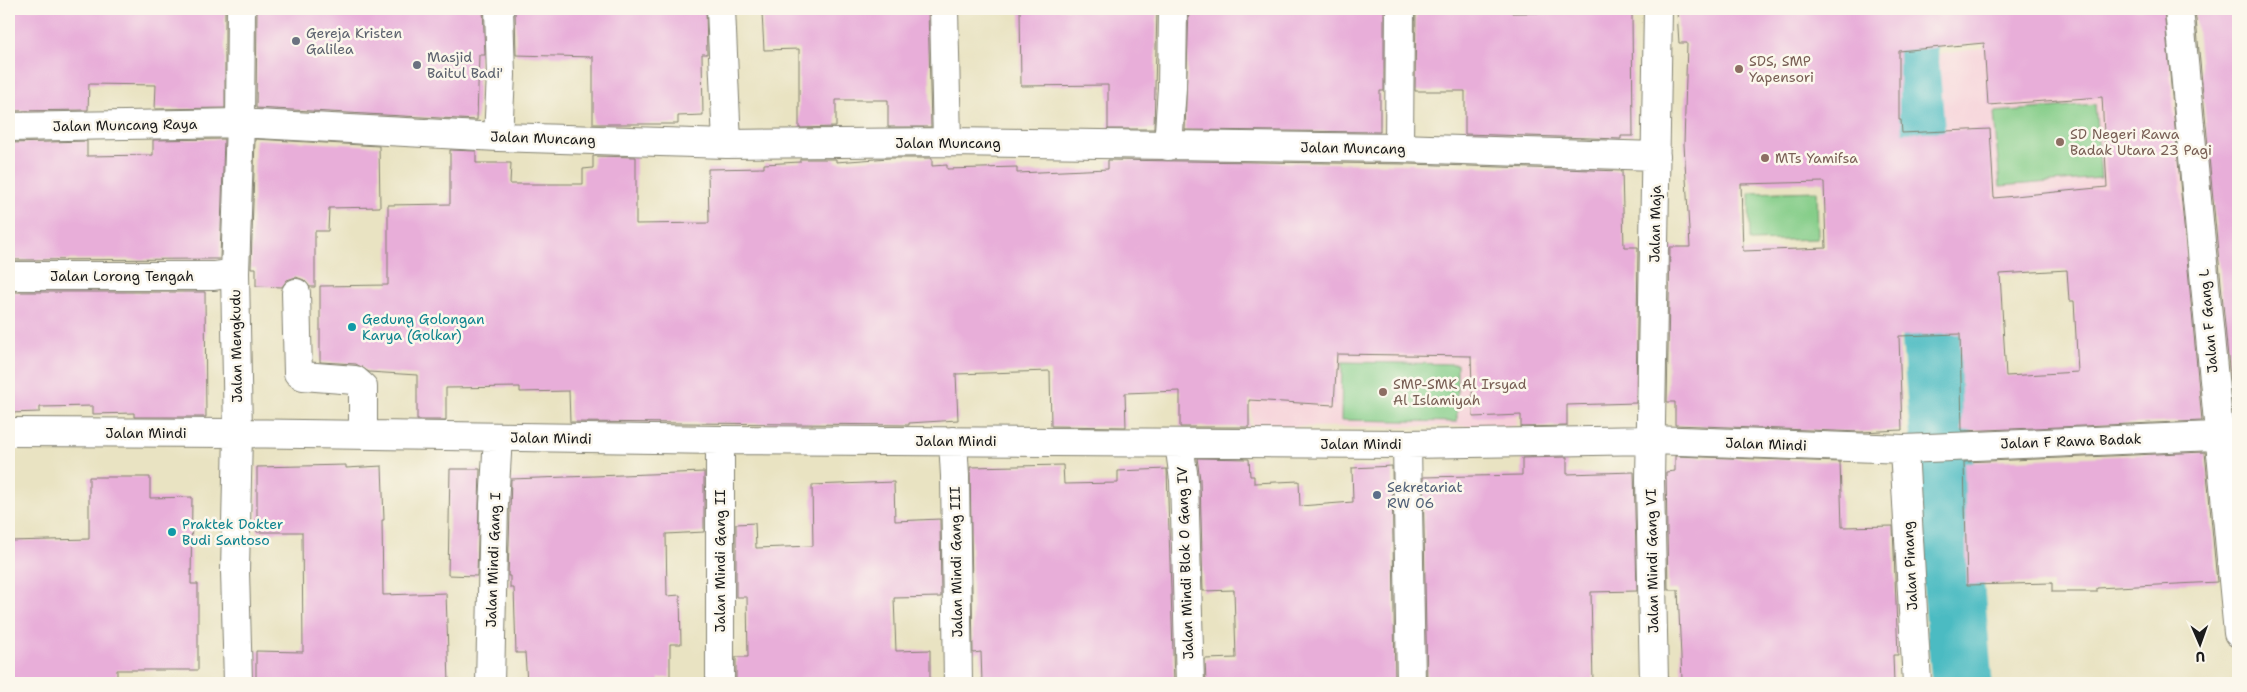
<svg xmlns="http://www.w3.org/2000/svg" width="2247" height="692" font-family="'Shantell Sans',sans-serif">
  <rect width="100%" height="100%" fill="#fbf7ec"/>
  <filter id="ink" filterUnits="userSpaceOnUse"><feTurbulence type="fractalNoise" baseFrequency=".02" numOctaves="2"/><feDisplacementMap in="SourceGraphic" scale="10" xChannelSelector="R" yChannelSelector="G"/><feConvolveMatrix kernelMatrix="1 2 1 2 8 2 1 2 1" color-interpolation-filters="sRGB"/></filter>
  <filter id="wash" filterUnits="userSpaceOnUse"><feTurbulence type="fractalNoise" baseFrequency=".0096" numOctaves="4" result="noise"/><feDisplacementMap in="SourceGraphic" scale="20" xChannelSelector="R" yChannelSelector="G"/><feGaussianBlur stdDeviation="1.12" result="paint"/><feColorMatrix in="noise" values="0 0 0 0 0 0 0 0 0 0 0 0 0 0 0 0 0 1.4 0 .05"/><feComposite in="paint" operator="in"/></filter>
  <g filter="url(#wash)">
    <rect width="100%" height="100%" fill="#e9e3c2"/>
    <path fill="#f6cfd8" d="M2166,27L2189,228L1955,250L1930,56L2095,30Z
      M1249,301L1515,358L1517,426L1252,427Z"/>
    <path fill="#85cd89" stroke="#507452" d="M2095,104L2101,178L2000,186L1994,112Z
      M1817,191L1818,239L1750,241L1749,193Z
      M1342,362L1457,364V422L1341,420Z"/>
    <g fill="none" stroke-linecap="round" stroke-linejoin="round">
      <path stroke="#4cbbc2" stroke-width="61" d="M1904,9L1962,683"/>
    </g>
    <g id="blocks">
      <path fill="#e8aed9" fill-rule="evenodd" d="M9,9H225V108L155,109L156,85L89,84L88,110L9,111Z
        M257,9H483L485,55H479L477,120L256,108Z
        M515,9H706L707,54H702L703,115L678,116V124H593V57L516,55Z
        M832,9H928L931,127H888V100H836V127L799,128V49L764,50L762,13Z
        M1020,9H1157L1154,129H1108V85L1021,86Z
        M1189,9H1384V91H1380V132L1185,130Z
        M1416,9H1511L1512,13L1632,12L1633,136H1621V139L1465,134V91H1415Z
        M1682,9H2164L2202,421L1962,431L1960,334L1899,336L1902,430L1861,432L1675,425V402H1667L1670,247H1690L1684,144L1687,43H1679L1677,12L1682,11ZM1984,43L1988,105L2102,97L2107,187L1994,198L1990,129L1902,133L1901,120H1899V51ZM1824,182L1826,248L1743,251L1741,184ZM2067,270L2069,301H2074L2078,372L2006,376L2000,274Z
        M2195,9H2238V420H2234Z
        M224,139L220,259L9,260V143L87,141V156L153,155V140Z
        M255,139L379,146L380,207L329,208L328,231H315V287H310L304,280L296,277L287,280L282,287L256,286V268H251Z
        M450,150L476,151V163H511L510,184H583V169L593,168V156L636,157V224L709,223L708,169L764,168V164L800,162V159H836V162L889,158H932V166L947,165V169L1017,167V173L1108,169V160L1408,164L1622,171L1624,247H1638L1636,403L1567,405V426L1521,427V415L1473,417L1471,356L1337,354L1334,405L1249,400V427H1180V391L1125,393L1126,427L1051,426L1050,371L956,374L958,420L909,423V425L570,422L569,391L520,392V387L446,388V420H417V375L369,372L356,364L320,362V286L388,285V205L450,204Z
        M9,292H205L206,417H134V413L93,414V406L40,407V412L9,413Z
        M2205,452L2217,582L2097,588V592H2052V583L1967,585L1964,462Z
        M1675,456L1840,462L1842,527L1893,526L1898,655H1893L1894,683H1724V680H1682L1678,590H1668L1666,472L1675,471Z
        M1567,457V474L1634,472L1637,591L1591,592L1593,683H1427L1423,477L1522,475V458Z
        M1197,458L1249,459L1250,476H1254V483L1299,481L1300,506L1353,502L1352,468L1392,466L1395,683H1206L1205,659L1236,658L1234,590L1203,591L1200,479Z
        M346,465V468L382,466L384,520H382L383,595L446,593L449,683H256V651L303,652L302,532H257V467Z
        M1063,465L1064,484L1118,483V471L1167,469L1174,683H982L981,652L973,653L970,467Z
        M450,469H480L477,576L448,575Z
        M704,472V532L666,534L667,596L680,595L681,644H670V678H659V683H527L525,653H516L514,588H510V576H508L511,479Z
        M89,477H150V498L192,497L191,584H198V670H117V683H9V541L89,539Z
        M894,482L895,521L940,519L941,597L894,598L896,651L930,650V683H736V657H748L747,597H736V524L755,523L756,548L813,546L812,485Z"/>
    </g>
  </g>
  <g filter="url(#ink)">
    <use href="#blocks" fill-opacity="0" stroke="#82806f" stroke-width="1"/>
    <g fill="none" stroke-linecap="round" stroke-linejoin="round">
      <g stroke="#82806f" stroke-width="30">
        <path id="minor" d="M721,9L727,144
          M944,9L947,142
          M2179,9L2238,633
          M9,127L240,123L498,137L727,144L947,142L1399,148L1656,156
          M498,137L501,75L499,9
          M1168,146L1172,88L1173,9
          M1399,148L1400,9
          M9,276H214L235,273
          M296,293L298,373L303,376L355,380L363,387V435
          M9,432L238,433L720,440L1407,444L1652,440L1904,449L2238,435
          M953,441L955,476L958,683
          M1179,443L1184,480L1190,683
          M1407,444L1411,683
          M1904,449L1917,683
          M238,683L235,571L238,433L235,273L240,123L241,9
          M490,683L494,504L498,437
          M720,683V440
          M1654,683L1650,480L1658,9"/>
      </g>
      <use href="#minor" stroke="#fff" stroke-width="28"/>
    </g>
  </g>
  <g fill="#6b7280" stroke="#fbf7ec" stroke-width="2">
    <circle cx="296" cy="41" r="5"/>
    <circle cx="417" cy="65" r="5"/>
  </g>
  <g fill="#8d6e63" stroke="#fbf7ec" stroke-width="2">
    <circle cx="1739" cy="69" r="5"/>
    <circle cx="2060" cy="142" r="5"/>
    <circle cx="1765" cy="158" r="5"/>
    <circle cx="1383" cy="392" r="5"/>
  </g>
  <g fill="#0f9aa8" stroke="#fbf7ec" stroke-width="2">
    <circle cx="352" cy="327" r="5"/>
    <circle cx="172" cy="532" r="5"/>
  </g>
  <circle fill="#5c6f8a" stroke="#fbf7ec" stroke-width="2" cx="1377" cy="495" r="5"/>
  <g text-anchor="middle" stroke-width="5" stroke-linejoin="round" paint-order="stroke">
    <g font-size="14" fill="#5b616d" stroke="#fbf7ec" text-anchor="start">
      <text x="306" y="38">Gereja Kristen<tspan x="306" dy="16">Galilea</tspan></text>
      <text x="427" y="62">Masjid<tspan x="427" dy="16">Baitul Badi'</tspan></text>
    </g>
    <g font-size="14" fill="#785e54" stroke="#fbf7ec" text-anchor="start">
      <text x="1749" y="66">SDS, SMP<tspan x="1749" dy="16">Yapensori</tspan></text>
      <text x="2070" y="139">SD Negeri Rawa<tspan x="2070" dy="16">Badak Utara 23 Pagi</tspan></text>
      <text x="1775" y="163">MTs Yamifsa</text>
      <text x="1393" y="389">SMP-SMK Al Irsyad<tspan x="1393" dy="16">Al Islamiyah</tspan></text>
    </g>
    <g font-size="14" fill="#1c1c1c" stroke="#fbf7ec">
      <text transform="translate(125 125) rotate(-1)" y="5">Jalan Muncang Raya</text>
      <text transform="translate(543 138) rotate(2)" y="5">Jalan Muncang</text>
      <text x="948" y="148">Jalan Muncang</text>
      <text transform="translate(1353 148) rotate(1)" y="5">Jalan Muncang</text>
      <text transform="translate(1655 224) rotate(-89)" y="5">Jalan Maja</text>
      <text x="122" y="281">Jalan Lorong Tengah</text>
      <text transform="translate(2208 321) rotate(-95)" y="5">Jalan F Gang L</text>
      <text transform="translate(236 346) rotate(-91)" y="5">Jalan Mengkudu</text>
      <text x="146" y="438">Jalan Mindi</text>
      <text transform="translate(551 438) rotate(1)" y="5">Jalan Mindi</text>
      <text x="956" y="446">Jalan Mindi</text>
      <text transform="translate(2071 441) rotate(-2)" y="5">Jalan F Rawa Badak</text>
      <text x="1361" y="449">Jalan Mindi</text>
      <text transform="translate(1766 444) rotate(2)" y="5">Jalan Mindi</text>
      <text transform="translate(493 560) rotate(-88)" y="5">Jalan Mindi Gang I</text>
      <text transform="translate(720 561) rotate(-90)" y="5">Jalan Mindi Gang II</text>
      <text transform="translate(1652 561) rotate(-91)" y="5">Jalan Mindi Gang VI</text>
      <text transform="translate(956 562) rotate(-91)" y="5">Jalan Mindi Gang III</text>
      <text transform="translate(1185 563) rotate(-92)" y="5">Jalan Mindi Blok 0 Gang IV</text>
      <text transform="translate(1910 566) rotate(-93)" y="5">Jalan Pinang</text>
    </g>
    <g font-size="14" fill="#0d838f" stroke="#fbf7ec" text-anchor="start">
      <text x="362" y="324">Gedung Golongan<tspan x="362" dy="16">Karya (Golkar)</tspan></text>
      <text x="182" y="529">Praktek Dokter<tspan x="182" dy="16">Budi Santoso</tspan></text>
    </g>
    <g font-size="14" fill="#4e5e75" stroke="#fbf7ec" text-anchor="start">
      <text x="1387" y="492">Sekretariat<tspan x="1387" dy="16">RW 06</tspan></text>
    </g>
  </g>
  <rect width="2247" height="692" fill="none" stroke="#fbf7ec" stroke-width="30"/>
  <g transform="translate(2200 644) rotate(178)" stroke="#fbf7ec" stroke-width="4" paint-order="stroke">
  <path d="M0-4L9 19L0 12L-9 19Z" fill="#1c1c1c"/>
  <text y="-8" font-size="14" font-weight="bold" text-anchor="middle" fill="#1c1c1c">U</text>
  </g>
</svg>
